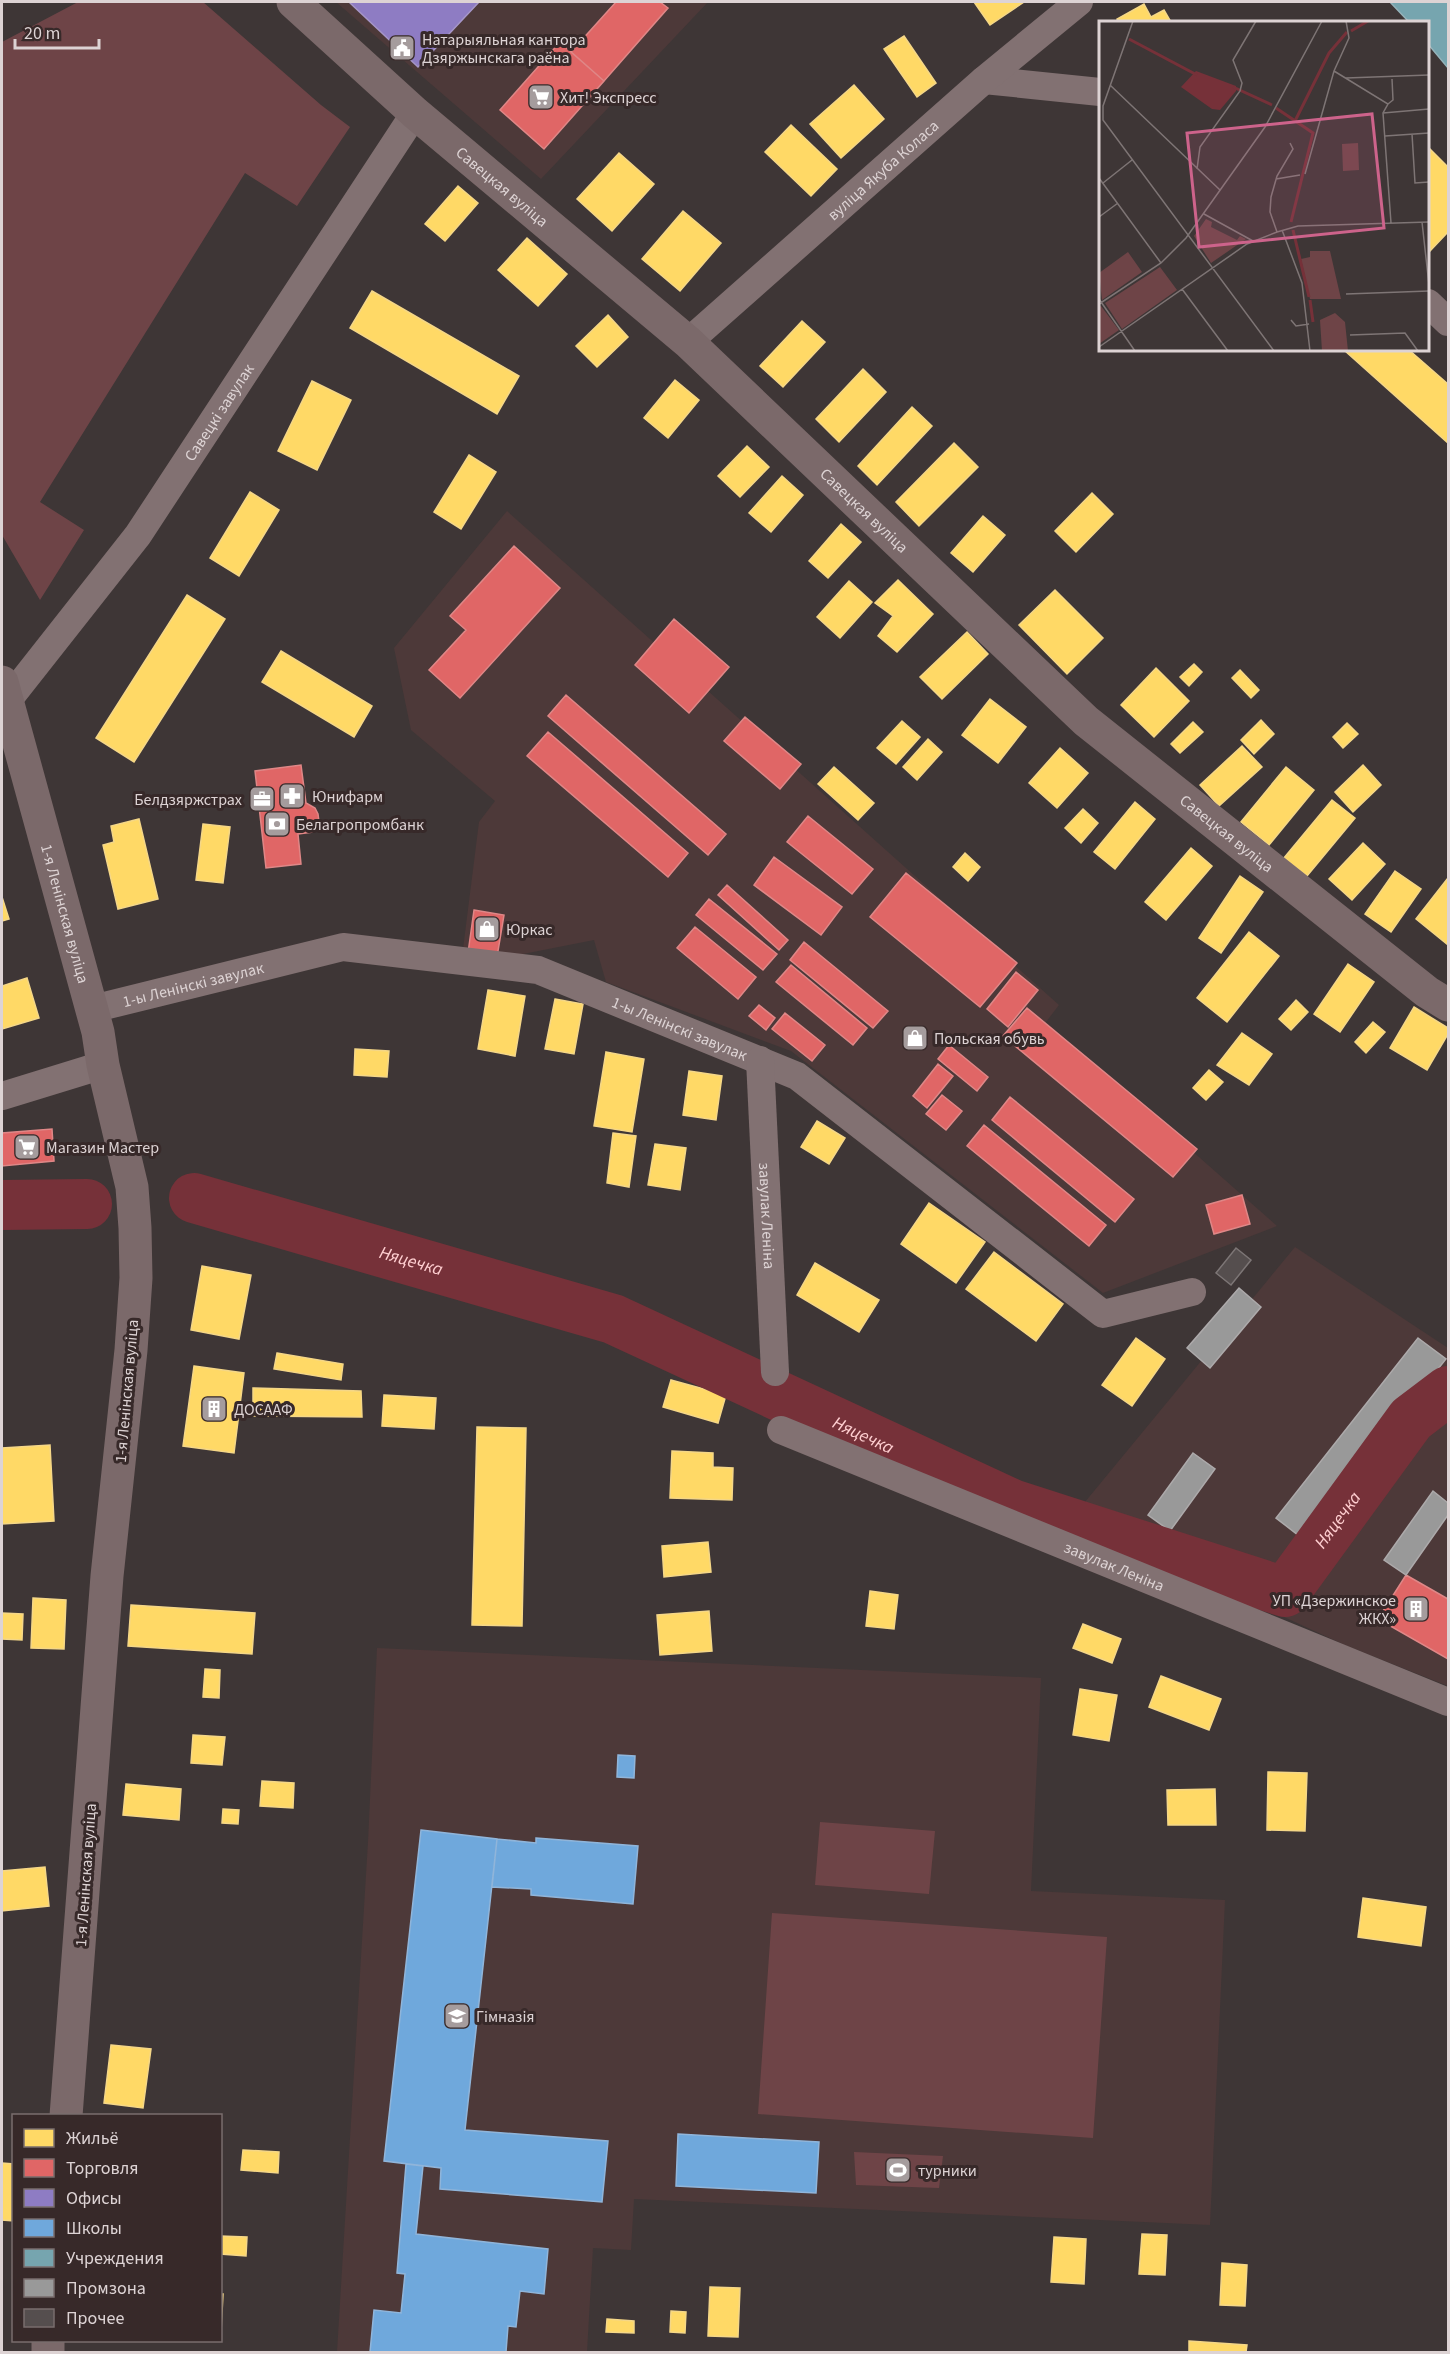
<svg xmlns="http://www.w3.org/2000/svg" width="1450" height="2354" font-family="'Source Sans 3',sans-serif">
  <rect width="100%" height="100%" fill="#3e3636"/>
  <path fill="#4d3939" d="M336,2H708L541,179Z
    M507,511L1059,1005L1046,1022L1277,1226L1103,1293L791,1051L606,982L594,940L518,955L463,949L479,822L495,801L411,730L394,648Z
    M1295,1247L1448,1348V1686L1347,1646L1071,1519Z
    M377,1648L1041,1678L1031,1891L1225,1900L1210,2225L634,2199L631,2250L593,2248L587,2352H337L368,1842Z"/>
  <path fill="#6e4447" d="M78,2H203L321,105L350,127L297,206L245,173L40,502L84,530L40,600L2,535V42Z
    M820,1822L935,1831L929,1894L815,1885Z
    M772,1913L1107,1937L1093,2138L758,2114Z
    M854,2152L943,2156L939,2188L856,2185Z"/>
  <path fill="#ffd966" stroke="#f5d787" stroke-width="1.5" d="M974,2H1024L990,25Z
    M1144,4L1151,17L1164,10L1171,22H1118L1117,19Z
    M904,36L936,83L917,97L884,49Z
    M854,85L884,119L841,158L810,124Z
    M791,125L837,169L811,196L765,152Z
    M1428,147L1448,167V232L1428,253Z
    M619,153L654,184L612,231L577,199Z
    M458,186L478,203L445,241L425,224Z
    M683,211L721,243L680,291L642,259Z
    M527,238L567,274L538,306L498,270Z
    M372,291L519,376L497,414L350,328Z
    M608,315L628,337L597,367L576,346Z
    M802,321L825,342L783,387L760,366Z
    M1344,350H1409L1448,384V443Z
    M863,369L886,392L839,442L816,419Z
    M675,380L699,400L668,438L644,418Z
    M312,381L351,400L317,470L278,451Z
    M912,407L932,426L877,485L858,466Z
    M954,443L978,467L919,526L896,502Z
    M747,446L769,467L740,497L718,476Z
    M469,455L496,472L461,529L434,512Z
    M782,476L803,495L771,532L749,513Z
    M250,492L279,510L239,576L210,558Z
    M1092,493L1113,514L1076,552L1055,531Z
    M983,516L1005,535L973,572L951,553Z
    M841,524L861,542L828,578L809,561Z
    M898,580L933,614L897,652L878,636L893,616L875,603Z
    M849,581L872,602L840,638L817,617Z
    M1055,590L1103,638L1067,674L1019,625Z
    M187,595L225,619L134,762L96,738Z
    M967,632L988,654L942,699L920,677Z
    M281,651L372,706L354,737L262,682Z
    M1194,664L1202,672L1189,686L1180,677Z
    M1156,668L1189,701L1154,737L1121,705Z
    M1240,670L1259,690L1251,698L1232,678Z
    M990,699L1026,727L998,763L962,735Z
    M1261,720L1274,734L1254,754L1241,740Z
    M902,721L920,737L896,764L877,748Z
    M1193,722L1203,732L1180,753L1171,744Z
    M1347,723L1358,734L1343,748L1333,737Z
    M928,739L942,752L917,780L903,767Z
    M1242,746L1262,767L1219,806L1200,785Z
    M1060,748L1088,773L1057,808L1029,783Z
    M1363,765L1381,785L1353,812L1335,792Z
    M834,767L874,803L858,820L818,784Z
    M1286,767L1314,790L1269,845L1241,822Z
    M1332,800L1355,818L1307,876L1284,858Z
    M1135,802L1155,819L1115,869L1094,852Z
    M1083,809L1098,823L1081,843L1065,828Z
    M139,819L158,899L118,909L103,845L114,842L111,826Z
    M203,824L230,827L223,883L196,880Z
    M1363,843L1385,864L1352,900L1329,879Z
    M1191,848L1212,866L1166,920L1145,902Z
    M965,853L980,867L968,881L953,867Z
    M1395,871L1421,889L1391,932L1365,914Z
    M1240,876L1263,892L1221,953L1199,938Z
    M1448,878V945L1416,919Z
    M2,897L9,919L2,921Z
    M1249,932L1279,956L1227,1022L1197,998Z
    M1348,964L1374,982L1340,1032L1314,1014Z
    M27,978L39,1018L2,1029V986Z
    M488,990L525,996L515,1056L478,1049Z
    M555,999L583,1004L574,1054L545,1049Z
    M1296,1000L1308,1012L1291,1030L1279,1019Z
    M1414,1007L1448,1028V1034L1427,1070L1390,1048Z
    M1373,1022L1385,1032L1366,1053L1355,1042Z
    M1242,1033L1272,1054L1249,1085L1217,1065Z
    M355,1049L389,1051L387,1077L354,1075Z
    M606,1052L644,1059L632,1132L594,1126Z
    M1209,1070L1223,1082L1206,1100L1193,1088Z
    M689,1071L722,1076L716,1120L683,1115Z
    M817,1121L845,1138L829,1164L801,1147Z
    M613,1133L636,1136L629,1187L607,1183Z
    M655,1144L686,1148L680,1190L648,1185Z
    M929,1203L985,1242L956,1283L901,1244Z
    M994,1252L1063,1304L1036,1341L966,1289Z
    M815,1263L879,1300L859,1332L797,1295Z
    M202,1266L251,1275L239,1339L191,1330Z
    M1136,1338L1165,1359L1132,1406L1102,1385Z
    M277,1353L343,1364L341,1380L274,1369Z
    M194,1366L244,1373L234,1453L183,1446Z
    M671,1380L726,1395L718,1423L663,1407Z
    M253,1388L361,1391L362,1417L253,1416Z
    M384,1395L436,1398L434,1429L382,1426Z
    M477,1427L526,1428L522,1626L472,1625Z
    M50,1445L54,1521L2,1524V1448Z
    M672,1451L713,1453V1467L733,1468L732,1500L670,1498Z
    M708,1542L711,1572L664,1577L662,1546Z
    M870,1591L898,1595L894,1629L866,1626Z
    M33,1598L66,1600L64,1649L31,1648Z
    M131,1605L255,1613L252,1654L128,1646Z
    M709,1611L712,1651L660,1655L657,1615Z
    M2,1613L23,1614L22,1640L2,1639Z
    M1083,1624L1121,1639L1112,1663L1073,1648Z
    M205,1669L220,1670L219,1698L203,1697Z
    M1161,1676L1221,1699L1209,1730L1149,1707Z
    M1080,1689L1117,1695L1109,1741L1073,1735Z
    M193,1735L225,1737L222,1765L191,1763Z
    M1268,1772L1307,1773L1305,1831L1267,1830Z
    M262,1781L294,1783L293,1808L260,1806Z
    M126,1784L181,1789L179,1820L123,1815Z
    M1215,1789L1216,1825H1168L1167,1790Z
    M223,1809L239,1810L238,1824L222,1823Z
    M45,1867L49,1906L2,1911V1871Z
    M1363,1898L1426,1907L1421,1946L1358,1937Z
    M111,2045L151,2049L143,2108L104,2103Z
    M243,2150L279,2152L278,2173L241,2170Z
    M2,2163L14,2164V2221L2,2220Z
    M1142,2234L1167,2235L1165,2275L1139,2274Z
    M220,2236L247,2237L246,2256L220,2254Z
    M1054,2237L1086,2239L1084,2284L1051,2282Z
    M1222,2263L1247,2265L1245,2306L1220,2305Z
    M710,2287L740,2288L738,2337L708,2336Z
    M220,2294H223L221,2332H220Z
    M671,2311L686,2312L685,2333L670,2332Z
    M607,2319L634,2321V2333L606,2332Z
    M1189,2341L1247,2345L1246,2352H1189Z"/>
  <path fill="#e06666" stroke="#df8787" stroke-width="1.5" d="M616,2H660L668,8L604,81L571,52Z
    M560,42L604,81L544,149L500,110Z
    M514,546L560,588L460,698L429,670L466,630L450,616Z
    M674,619L729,667L689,713L635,665Z
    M566,695L726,834L708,855L548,716Z
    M745,717L801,764L780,789L724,741Z
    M548,732L688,853L668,877L527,756Z
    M301,765L306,803L315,808L318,814L319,822L313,832L298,834L301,864L266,868L255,771Z
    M808,816L873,869L852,894L787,842Z
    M774,857L842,907L821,935L754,885Z
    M906,873L1017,963L980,1007L870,917Z
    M727,885L788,940L779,950L718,895Z
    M709,899L777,954L763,970L696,915Z
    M474,910L504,915L497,957L468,953Z
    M695,927L756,977L738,999L677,948Z
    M804,942L888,1011L873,1028L790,960Z
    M791,965L867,1028L853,1045L776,982Z
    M1016,972L1038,990L1008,1027L987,1009Z
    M759,1005L775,1018L766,1030L749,1016Z
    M1027,1008L1197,1149L1173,1177L1003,1036Z
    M785,1013L825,1045L812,1061L772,1029Z
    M949,1045L988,1077L977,1091L938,1059Z
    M938,1064L953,1076L927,1108L913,1096Z
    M942,1095L962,1111L946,1130L926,1114Z
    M1010,1097L1134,1199L1115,1222L992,1120Z
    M984,1125L1106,1225L1089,1246L967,1146Z
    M52,1129L54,1161L2,1166V1133Z
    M1242,1195L1250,1224L1214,1234L1206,1205Z
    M1406,1575L1448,1599V1659L1378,1619Z"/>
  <path fill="#8e7cc3" stroke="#a696c8" stroke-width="1.5" d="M349,2H479L418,67Z"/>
  <path fill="#6fa8dc" stroke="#90b5da" stroke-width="1.5" d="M618,1755L635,1756L634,1778L617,1777Z
    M421,1830L497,1839L465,2130L608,2141L602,2202L440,2189L441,2168L384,2161Z
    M536,1838L638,1846L633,1904L531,1895V1889L492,1887L497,1839L536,1843Z
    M678,2134L819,2142L816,2193L676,2186Z
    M406,2164L423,2166L416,2234L548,2249L544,2294L520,2291L516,2327L508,2326L506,2352H370L374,2310L401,2313L405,2274L397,2273Z"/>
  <path fill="#76a5af" stroke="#95b3ba" stroke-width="1.5" d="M1390,2H1448V68L1428,44V22H1409Z"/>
  <path fill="#999" stroke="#adaaab" stroke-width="1.5" d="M1239,1288L1261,1307L1210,1368L1187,1348Z
    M1418,1338L1446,1359L1303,1539L1276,1518Z
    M1193,1453L1215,1469L1170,1531L1148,1515Z
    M1433,1491L1448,1503V1515L1406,1575L1384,1560Z"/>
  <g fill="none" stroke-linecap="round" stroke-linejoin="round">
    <g stroke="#763139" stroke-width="50">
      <path id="s1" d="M194,1198L613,1319L1012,1504L1285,1592L1411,1419L1448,1391"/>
      <path d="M2,1205L87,1204"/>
    </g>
  </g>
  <path fill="#554e4e" stroke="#7d7676" stroke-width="1.5" d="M1236,1248L1251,1260L1231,1285L1216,1273Z"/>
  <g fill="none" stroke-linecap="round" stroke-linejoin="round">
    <g stroke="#827172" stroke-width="28">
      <path d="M984,80L1100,92"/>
      <path d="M1428,303L1448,322"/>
      <path id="s2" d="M688,342L984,80L1079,2"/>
      <path id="s3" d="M8,700L138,535L415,113"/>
      <path id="s4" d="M92,1009L343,947L538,970L797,1076L1103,1314L1192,1292"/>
      <path id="s5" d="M760,1060L775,1372"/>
      <path d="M2,1096L103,1065"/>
      <path id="s6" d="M781,1430L1448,1702"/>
    </g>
    <g stroke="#7b696a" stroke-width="33">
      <path id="s7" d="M293,2L415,113L688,342L1086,721L1427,992L1448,1005"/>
      <path id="s8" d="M2,682L98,1032L103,1065L132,1187L135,1228L136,1278L131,1350L107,1576L66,2116"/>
      <path d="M48,2352V2340"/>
    </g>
  </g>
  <defs>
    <g id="civic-square" transform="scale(1.35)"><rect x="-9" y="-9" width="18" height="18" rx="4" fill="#a59c9d" stroke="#372929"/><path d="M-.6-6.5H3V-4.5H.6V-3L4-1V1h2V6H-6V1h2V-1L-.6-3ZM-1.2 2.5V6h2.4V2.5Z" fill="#fff"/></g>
    <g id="supermarket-square" transform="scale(1.35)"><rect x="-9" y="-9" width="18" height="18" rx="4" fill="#a59c9d" stroke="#372929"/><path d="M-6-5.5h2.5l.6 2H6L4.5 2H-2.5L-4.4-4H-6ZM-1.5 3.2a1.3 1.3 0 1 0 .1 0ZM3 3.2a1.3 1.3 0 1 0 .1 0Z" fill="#fff"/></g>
    <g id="pharmacy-square" transform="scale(1.35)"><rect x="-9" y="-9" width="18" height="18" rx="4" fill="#a59c9d" stroke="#372929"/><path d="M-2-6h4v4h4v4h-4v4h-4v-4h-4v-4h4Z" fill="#fff"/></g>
    <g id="office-square" transform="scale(1.35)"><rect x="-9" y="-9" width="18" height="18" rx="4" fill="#a59c9d" stroke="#372929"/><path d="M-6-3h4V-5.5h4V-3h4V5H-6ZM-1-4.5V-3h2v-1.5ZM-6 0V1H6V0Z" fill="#fff"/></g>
    <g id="bank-square" transform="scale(1.35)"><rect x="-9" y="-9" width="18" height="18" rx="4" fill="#a59c9d" stroke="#372929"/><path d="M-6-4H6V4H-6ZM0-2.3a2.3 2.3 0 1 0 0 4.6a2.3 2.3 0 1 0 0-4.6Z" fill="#fff"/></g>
    <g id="shop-square" transform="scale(1.35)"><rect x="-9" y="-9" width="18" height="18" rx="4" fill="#a59c9d" stroke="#372929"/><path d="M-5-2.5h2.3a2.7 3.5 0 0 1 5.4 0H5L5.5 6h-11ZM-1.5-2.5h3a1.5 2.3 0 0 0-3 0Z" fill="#fff"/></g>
    <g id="building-square" transform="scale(1.35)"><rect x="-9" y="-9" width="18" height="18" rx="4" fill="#a59c9d" stroke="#372929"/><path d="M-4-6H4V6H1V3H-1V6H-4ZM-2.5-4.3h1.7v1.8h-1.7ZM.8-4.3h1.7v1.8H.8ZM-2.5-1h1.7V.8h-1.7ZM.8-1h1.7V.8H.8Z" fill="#fff"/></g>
    <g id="school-square" transform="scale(1.35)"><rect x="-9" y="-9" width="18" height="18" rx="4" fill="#a59c9d" stroke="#372929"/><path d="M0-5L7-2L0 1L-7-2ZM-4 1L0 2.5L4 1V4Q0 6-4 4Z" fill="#fff"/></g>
    <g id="stadium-square" transform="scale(1.35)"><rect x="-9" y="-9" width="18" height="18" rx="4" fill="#a59c9d" stroke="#372929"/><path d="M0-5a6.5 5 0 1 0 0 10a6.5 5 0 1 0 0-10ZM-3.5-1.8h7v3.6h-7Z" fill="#fff"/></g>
  </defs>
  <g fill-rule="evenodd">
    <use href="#civic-square" x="402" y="48"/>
    <use href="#supermarket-square" x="541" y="97"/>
    <use href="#pharmacy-square" x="292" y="796"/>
    <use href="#office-square" x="262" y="799"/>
    <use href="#bank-square" x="277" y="824"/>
    <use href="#shop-square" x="487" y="929"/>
    <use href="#shop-square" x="915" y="1038"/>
    <use href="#supermarket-square" x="27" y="1147"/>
    <use href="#building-square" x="214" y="1409"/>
    <use href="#building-square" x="1416" y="1609"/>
    <use href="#school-square" x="457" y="2016"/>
    <use href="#stadium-square" x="898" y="2170"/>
  </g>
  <g text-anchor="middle" stroke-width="6" stroke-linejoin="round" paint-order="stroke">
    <g font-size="16" fill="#ddd3d4" stroke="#372929" text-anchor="start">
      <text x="422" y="45">Натарыяльная кантора<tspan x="422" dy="18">Дзяржынскага раёна</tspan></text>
      <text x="560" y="103">Хит! Экспресс</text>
      <text x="312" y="802">Юнифарм</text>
      <text x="242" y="805" text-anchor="end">Белдзяржстрах</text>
      <text x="296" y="830">Белагропромбанк</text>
      <text x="506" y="935">Юркас</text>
      <text x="934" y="1044">Польская обувь</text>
      <text x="46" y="1153">Магазин Мастер</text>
      <text x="234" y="1415">ДОСААФ</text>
      <text x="1396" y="1606" text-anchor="end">УП «Дзержинское<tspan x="1396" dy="18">ЖКХ»</tspan></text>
      <text x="476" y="2022">Гімназія</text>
      <text x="918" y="2176">турники</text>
    </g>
    <g font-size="16" fill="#ddd3d4" stroke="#372929">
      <text dy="6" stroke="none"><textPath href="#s2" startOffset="260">вуліца Якуба Коласа</textPath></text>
      <text dy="6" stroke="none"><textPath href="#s7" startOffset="279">Савецкая вуліца</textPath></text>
      <text dy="6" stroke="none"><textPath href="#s3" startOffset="357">Савецкі завулак</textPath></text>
      <text dy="6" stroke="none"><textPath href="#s7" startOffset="765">Савецкая вуліца</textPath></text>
      <text dy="6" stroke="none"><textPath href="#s7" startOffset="1251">Савецкая вуліца</textPath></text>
      <text dy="6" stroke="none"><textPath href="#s8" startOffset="240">1-я Ленінская вуліца</textPath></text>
      <text dy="6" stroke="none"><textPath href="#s4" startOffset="104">1-ы Ленінскі завулак</textPath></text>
      <text dy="6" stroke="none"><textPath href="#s4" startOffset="608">1-ы Ленінскі завулак</textPath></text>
      <text dy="6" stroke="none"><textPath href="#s5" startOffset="156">завулак Леніна</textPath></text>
      <text transform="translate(126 1391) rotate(-85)" y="6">1-я Ленінская вуліца</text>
      <text dy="6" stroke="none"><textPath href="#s6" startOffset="360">завулак Леніна</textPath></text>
      <text transform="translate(85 1875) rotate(-86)" y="6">1-я Ленінская вуліца</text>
    </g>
    <g font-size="18" font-style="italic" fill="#ffcfd1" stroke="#372929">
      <text dy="6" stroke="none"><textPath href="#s1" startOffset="226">Няцечка</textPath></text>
      <text dy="6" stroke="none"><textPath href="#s1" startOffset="712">Няцечка</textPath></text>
      <text dy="6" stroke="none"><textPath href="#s1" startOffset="1252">Няцечка</textPath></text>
    </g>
  </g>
  <g transform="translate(1099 21)">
    <rect width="330" height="330" fill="#3e3636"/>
    <path d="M259,122L260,149L244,150L243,123ZM107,198L113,201L112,206L138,219L141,215L147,218L112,242L95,215ZM211,230H231L242,278H211L202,238L211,236ZM29,231L43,251L3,279L0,252ZM61,246L78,269L23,308L6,282ZM2,285L20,309L0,323V286ZM236,292L246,301L249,330H223L221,299Z" fill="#6e4447"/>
    <path d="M97,50L137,65V70L121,89L113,88L82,66Z" fill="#763139"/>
    <path fill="none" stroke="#763139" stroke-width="3" d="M252,10L269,0M30,18L98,54M134,66L173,84M177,87L214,112L192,201M196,100L230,32L248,11M194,209L210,276M211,279L214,301"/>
    <path fill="none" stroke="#7e7575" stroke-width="1.5" d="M34,0L4,85V99L175,330M235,50L289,83L284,92L292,202M247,57L330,54M11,64L121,169M289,83L294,79L293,58M284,92L330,88M313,113L316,162L330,161M286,115L330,112M98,148L101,126L141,70L143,62L134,39L157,0M206,153L235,50L250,17L247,0M0,157L62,242M177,158L201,154M4,162L33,139M105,193L154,220M0,196L19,182M323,201L330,264M183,209L203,262L211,330M178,211L171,191L172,176L178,155L194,128L191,122M83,268L129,330M247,273L330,270M0,278L36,330M0,283L62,242L87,217L166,106L223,0M192,299L197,305L210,303M251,314L306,312L319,330M0,326L148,223L178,211L199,205L330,201"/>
    <path fill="#cd638b" fill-opacity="0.15" stroke="#cd638b" stroke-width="3" d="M273,93L285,207L100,226L88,112Z"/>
    <rect width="330" height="330" fill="none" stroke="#ddd3d4" stroke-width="3"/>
  </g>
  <rect width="1450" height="2354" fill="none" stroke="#ddd3d4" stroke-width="6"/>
  <rect x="12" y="2114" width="210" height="228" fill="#372929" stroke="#796d6d" stroke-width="1.5"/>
  <rect x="24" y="2129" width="30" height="18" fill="#ffd966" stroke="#796d6d" stroke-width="1.5"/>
  <text x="66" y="2144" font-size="18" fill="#ddd3d4">Жильё</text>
  <rect x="24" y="2159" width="30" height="18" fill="#e06666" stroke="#796d6d" stroke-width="1.5"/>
  <text x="66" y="2174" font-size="18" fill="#ddd3d4">Торговля</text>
  <rect x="24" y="2189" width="30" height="18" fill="#8e7cc3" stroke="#796d6d" stroke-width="1.5"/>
  <text x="66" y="2204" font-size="18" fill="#ddd3d4">Офисы</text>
  <rect x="24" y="2219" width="30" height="18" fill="#6fa8dc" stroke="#796d6d" stroke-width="1.5"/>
  <text x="66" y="2234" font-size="18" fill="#ddd3d4">Школы</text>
  <rect x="24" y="2249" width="30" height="18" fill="#76a5af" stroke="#796d6d" stroke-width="1.5"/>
  <text x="66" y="2264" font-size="18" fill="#ddd3d4">Учреждения</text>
  <rect x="24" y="2279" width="30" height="18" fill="#999999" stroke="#796d6d" stroke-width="1.5"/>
  <text x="66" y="2294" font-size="18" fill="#ddd3d4">Промзона</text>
  <rect x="24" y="2309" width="30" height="18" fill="#554e4e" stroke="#796d6d" stroke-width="1.5"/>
  <text x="66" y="2324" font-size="18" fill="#ddd3d4">Прочее</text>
  <path d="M15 39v9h84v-9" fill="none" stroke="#ddd3d4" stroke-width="3"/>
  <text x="24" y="39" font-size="18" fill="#ddd3d4" stroke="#372929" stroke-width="4.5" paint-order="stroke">20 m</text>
</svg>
